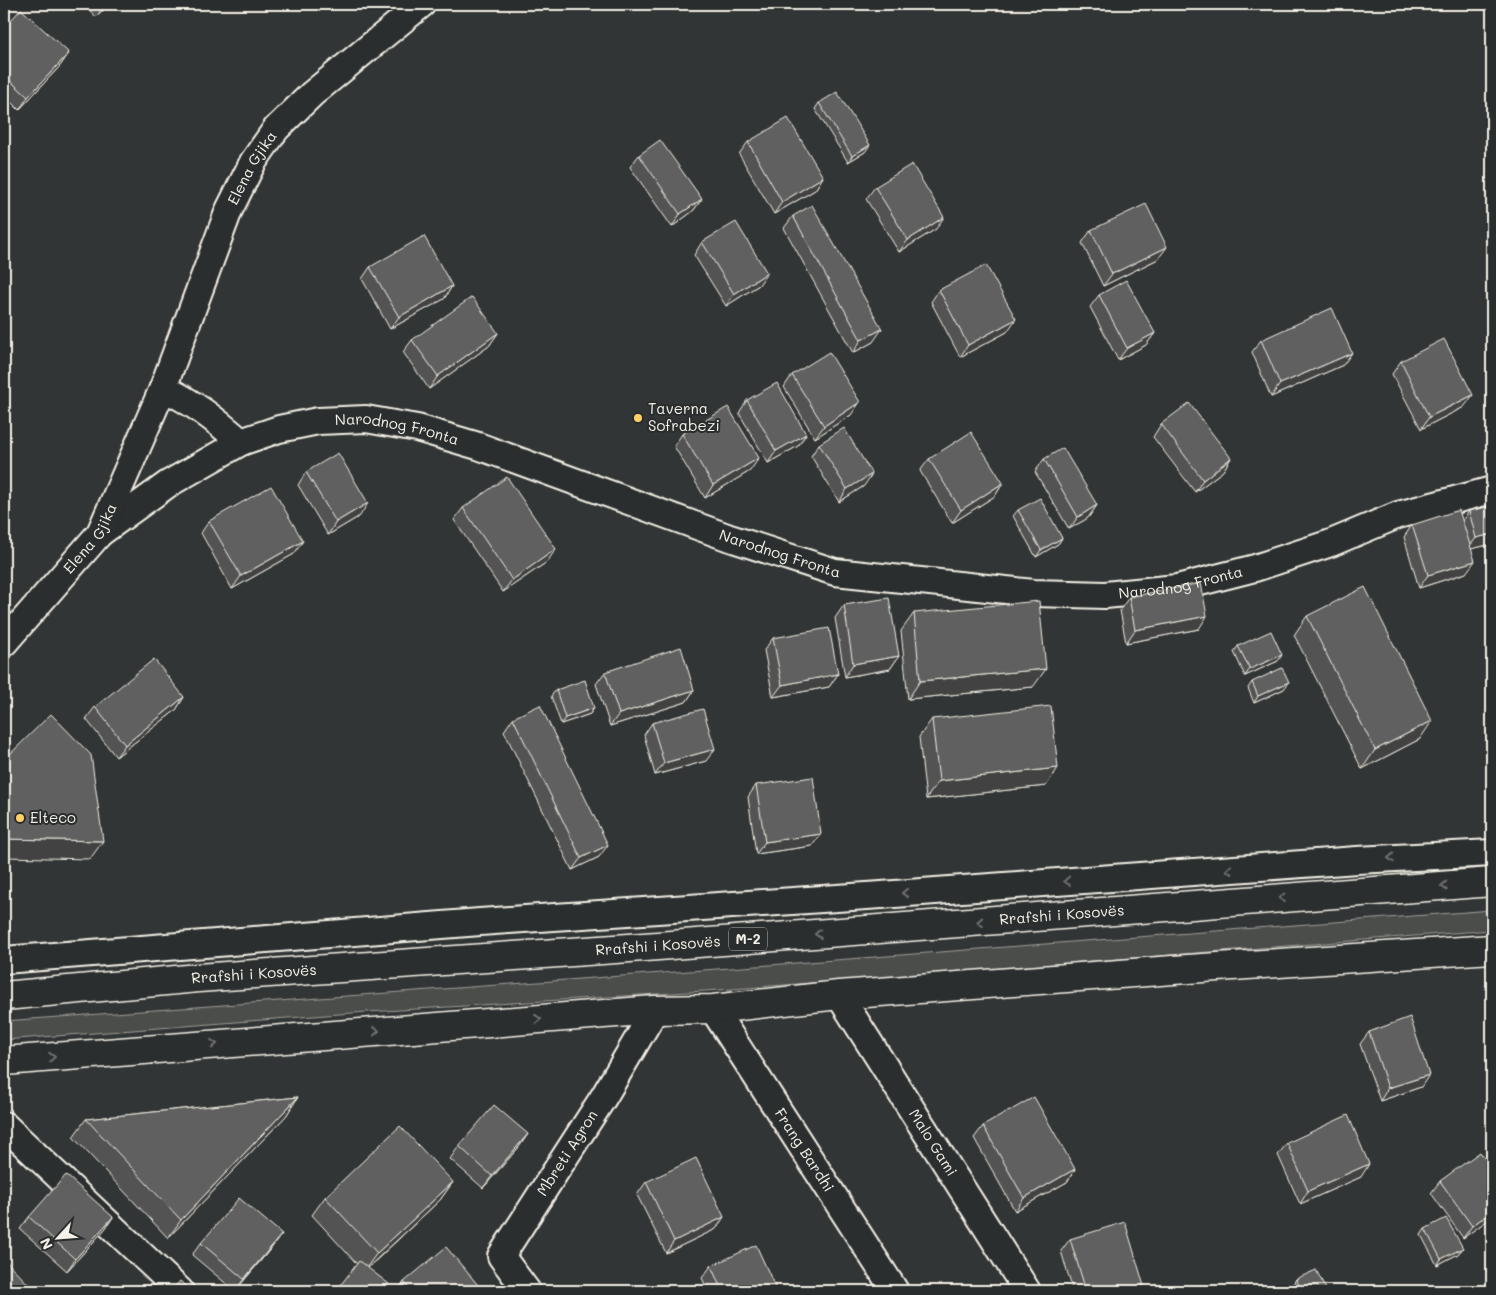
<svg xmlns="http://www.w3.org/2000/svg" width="1496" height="1295" font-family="Mali,sans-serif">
  <rect width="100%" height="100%" fill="#323535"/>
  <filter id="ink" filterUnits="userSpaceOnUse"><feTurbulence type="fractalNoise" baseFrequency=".02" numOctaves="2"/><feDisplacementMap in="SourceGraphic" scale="10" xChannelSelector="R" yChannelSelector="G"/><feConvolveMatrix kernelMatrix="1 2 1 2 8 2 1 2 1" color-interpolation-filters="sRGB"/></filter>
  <g filter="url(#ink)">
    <path fill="#4b4d4c" stroke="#a09f9a" d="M1492,910V930L720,990L352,1013L4,1040V1021L717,969Z"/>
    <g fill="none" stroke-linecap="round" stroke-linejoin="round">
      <g stroke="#f4f1e8" stroke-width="30">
        <g id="minor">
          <path d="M163,388C193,402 217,421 241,442"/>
          <path id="s1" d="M100,533L168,484L241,442L279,429L318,421L366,419L417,428L478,446L727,537L835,572L1034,593L1105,595L1177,588L1255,568L1331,543L1398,515L1492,490"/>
          <path id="s2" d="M4,643L100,533L163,388L229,210L253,162L276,129L312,94L422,4"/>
          <path d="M4,960L480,922L881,895L1357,860L1492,853"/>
          <path id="s3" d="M839,995L1027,1291"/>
          <path id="s4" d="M713,1009L895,1291"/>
          <path d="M4,1125L180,1291"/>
          <path id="s5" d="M527,1291L501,1256L603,1098L655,1010"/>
        </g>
      </g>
      <g stroke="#f4f1e8" stroke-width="31">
        <g id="trunk">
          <path id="s6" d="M4,996L198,978L658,946L1492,882"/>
          <path d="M4,1061L655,1010L713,1009L839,995L1173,970L1492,949"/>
        </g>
      </g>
      <use href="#minor" stroke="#2a2d2e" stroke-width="26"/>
      <use href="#trunk" stroke="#2a2d2e" stroke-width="28"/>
    </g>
    <path fill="#525352" stroke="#f4f1e8" d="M84,4H110L96,17Z
      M4,28L69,53L60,66L19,110L4,95Z
      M819,103L865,152L848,162L815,109Z
      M748,142L823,177L815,190L774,214L739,154Z
      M639,155L702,199L693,211L672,227L630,167Z
      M875,187L936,229L899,252L866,199Z
      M793,216L873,342L853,353L784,228Z
      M1091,230L1158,259L1103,286L1082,243Z
      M702,242L759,285L726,306L694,255Z
      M370,267L452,286L444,299L390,329L362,279Z
      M939,290L1007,332L960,357L931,302Z
      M1099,295L1155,333L1146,345L1118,360L1090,307Z
      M498,333L489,346L429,389L403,352L412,340Z
      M1261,340L1343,365L1271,397L1252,352Z
      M1401,361L1464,407L1421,429L1392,374Z
      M792,375L851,415L815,438L784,387Z
      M747,400L806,434L798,446L768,463L739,413Z
      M1161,424L1231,458L1223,471L1195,492L1153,437Z
      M682,434L750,471L705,498L674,446Z
      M819,444L864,486L839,502L811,456Z
      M929,459L1003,483L995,496L952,523L920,471Z
      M1044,459L1097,505L1088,518L1069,529L1035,472Z
      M306,472L360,516L328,535L298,485Z
      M1492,506V544L1471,549L1466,573L1419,588L1404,537L1412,525L1462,521L1469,511Z
      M463,508L547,562L503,592L454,520Z
      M1018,510L1062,538L1058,544L1036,557L1013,516Z
      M209,521L294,554L232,589L201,533Z
      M1129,597L1199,629L1126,643L1120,610Z
      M844,605L899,656L890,669L845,677L835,618Z
      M914,613L1033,687L908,699L901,631Z
      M1307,616L1420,739L1362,769L1294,635Z
      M773,638L838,674L829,687L773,697L764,650Z
      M1238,646L1278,661L1245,676L1234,652Z
      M605,672L694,690L686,702L610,726L596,684Z
      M1252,682L1284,689L1254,703L1248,688Z
      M556,690L594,708L590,714L561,724L551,696Z
      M184,697L176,710L116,757L86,719L95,707Z
      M513,718L599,857L572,870L504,731Z
      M932,719L1046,786L926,799L919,737Z
      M652,723L706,761L655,775L644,735Z
      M756,785L812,846L756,854L748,797Z
      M1369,1032L1421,1087L1380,1101L1360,1044Z
      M298,1097L286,1116L168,1238L73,1137L86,1119Z
      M983,1126L1075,1169L1067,1182L1015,1211L974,1138Z
      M528,1134L519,1147L483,1188L450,1159L459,1146Z
      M1287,1143L1361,1177L1300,1204L1278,1155Z
      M1492,1169V1217L1463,1238L1431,1193L1440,1181Z
      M453,1182L440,1200L368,1268L357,1264L312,1215L325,1197Z
      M646,1182L716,1229L666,1253L637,1195Z
      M29,1217H113L105,1229L67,1271L20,1229Z
      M1425,1229L1463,1248L1458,1254L1437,1265L1421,1235Z
      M1070,1239L1140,1291H1073L1061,1251Z
      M201,1243L273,1246L235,1291L192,1255Z
      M711,1266L777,1291H708L702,1278Z
      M1296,1279L1327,1291H1295L1292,1286Z
      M404,1282L483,1291H397Z"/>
    <path fill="#424342" stroke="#f4f1e8" d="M106,4H110L96,17L105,5Z
      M69,53L60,66L19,110L28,97Z
      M870,145L865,152L848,162L852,156Z
      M823,177L815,190L774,214L782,202Z
      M702,199L693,211L672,227L680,214Z
      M944,217L936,229L899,252L908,240Z
      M1167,247L1158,259L1103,286L1112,274Z
      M767,273L759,285L726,306L734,294Z
      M452,286L444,299L390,329L399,317Z
      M1016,319L1007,332L960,357L968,345Z
      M882,329L873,342L853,353L861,340Z
      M498,333L489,346L429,389L438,376Z
      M1155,333L1146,345L1118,360L1127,348Z
      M1352,353L1343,365L1271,397L1280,384Z
      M1473,395L1464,407L1421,429L1429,417Z
      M860,402L851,415L815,438L824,426Z
      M806,434L798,446L768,463L776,451Z
      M759,458L750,471L705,498L713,485Z
      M1231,458L1223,471L1195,492L1203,480Z
      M872,474L864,486L839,502L847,489Z
      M1003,483L995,496L952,523L961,510Z
      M368,503L360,516L328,535L336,522Z
      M1097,505L1088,518L1069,529L1078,517Z
      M1492,534V544L1467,550L1476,538Z
      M1062,538L1058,544L1036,557L1041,550Z
      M303,541L294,554L232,589L241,576Z
      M556,549L547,562L503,592L512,580Z
      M1475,561L1466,573L1419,588L1428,575Z
      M1207,616L1199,629L1126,643L1135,630Z
      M1282,655L1278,661L1245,676L1250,669Z
      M899,656L890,669L845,677L853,664Z
      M1046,669L1033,687L908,699L920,681Z
      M838,674L829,687L773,697L782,685Z
      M1289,682L1284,689L1254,703L1258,696Z
      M694,690L686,702L610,726L619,714Z
      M184,697L176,710L116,757L125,745Z
      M594,708L590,714L561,724L565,718Z
      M1432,721L1420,739L1362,769L1375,750Z
      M715,749L706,761L655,775L664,763Z
      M1058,768L1046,786L926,799L939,781Z
      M821,834L812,846L756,854L765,842Z
      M4,839L103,841L90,859L4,857Z
      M608,845L599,857L572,870L581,858Z
      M1429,1075L1421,1087L1380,1101L1388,1088Z
      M298,1097L286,1116L168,1238L181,1220Z
      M528,1134L519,1147L483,1188L492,1176Z
      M1369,1164L1361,1177L1300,1204L1308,1191Z
      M1075,1169L1067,1182L1015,1211L1024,1198Z
      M453,1182L440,1200L364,1271L377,1253Z
      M1492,1211V1217L1463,1238L1472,1226Z
      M113,1217L105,1229L67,1271L75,1259Z
      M724,1217L716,1229L666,1253L674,1241Z
      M282,1234L273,1246L235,1291L244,1279Z
      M1463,1248L1458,1254L1437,1265L1441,1259Z
      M1144,1286L1140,1291H1126Z"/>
    <path fill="#5f605f" stroke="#f4f1e8" d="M21,9L69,53L28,97L4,75V28Z
      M837,92L870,145L852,156L819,103Z
      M788,118L823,177L782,202L748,142Z
      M660,140L702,199L680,214L639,155Z
      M912,164L944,217L908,240L875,187Z
      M1146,204L1167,247L1112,274L1091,230Z
      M812,205L882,329L861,340L793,216Z
      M736,222L767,273L734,294L702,242Z
      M424,236L452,286L399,317L370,267Z
      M986,265L1016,319L968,345L939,290Z
      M1126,280L1155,333L1127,348L1099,295Z
      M472,297L498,333L438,376L412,340Z
      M1332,308L1352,353L1280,384L1261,340Z
      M1444,339L1473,395L1429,417L1401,361Z
      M829,352L860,402L824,426L792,375Z
      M777,383L806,434L776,451L747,400Z
      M1189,403L1231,458L1203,480L1161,424Z
      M728,407L759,458L713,485L682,434Z
      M844,428L872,474L847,489L819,444Z
      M971,432L1003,483L961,510L929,459Z
      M1063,448L1097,505L1078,517L1044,459Z
      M338,453L368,503L336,522L306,472Z
      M507,477L556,549L512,580L463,508Z
      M271,486L303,541L241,576L209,521Z
      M1040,498L1062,538L1041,550L1018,510Z
      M1492,506V534L1476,538L1469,511Z
      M1459,510L1475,561L1428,575L1412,525Z
      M1201,583L1207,616L1135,630L1129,597Z
      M1365,587L1432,721L1375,750L1307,616Z
      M889,598L899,656L853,664L844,605Z
      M1039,601L1046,669L920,681L914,613Z
      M829,628L838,674L782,685L773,638Z
      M1271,631L1282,655L1250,669L1238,646Z
      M681,647L694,690L619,714L605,672Z
      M154,659L184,697L125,745L95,707Z
      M1282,668L1289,682L1258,696L1252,682Z
      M585,680L594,708L565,718L556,690Z
      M540,705L608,845L581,858L513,718Z
      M1051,706L1058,768L939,781L932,719Z
      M703,709L715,749L664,763L652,723Z
      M51,714L91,755L103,841L4,839V760Z
      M813,777L821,834L765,842L756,785Z
      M1410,1017L1429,1075L1388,1088L1369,1032Z
      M298,1097L181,1220L86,1119Z
      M1034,1097L1075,1169L1024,1198L983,1126Z
      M494,1105L528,1134L492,1176L459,1146Z
      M1348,1115L1369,1164L1308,1191L1287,1143Z
      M400,1126L453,1182L377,1253L325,1197Z
      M1480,1152L1492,1169V1211L1472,1226L1440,1181Z
      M696,1158L724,1217L674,1241L646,1182Z
      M66,1175L113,1217L75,1259L29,1217Z
      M239,1198L282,1234L244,1279L201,1243Z
      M1446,1218L1463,1248L1441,1259L1425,1229Z
      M1125,1222L1144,1286L1126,1291H1086L1070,1239Z
      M756,1245L777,1291H722L711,1266Z
      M446,1247L483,1291H411L404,1282Z
      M4,1259L35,1291H4Z
      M359,1261L389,1284L383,1291H336Z
      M1316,1270L1327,1291H1302L1296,1279Z
      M180,1281L192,1291H171Z"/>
    <defs><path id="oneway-chevron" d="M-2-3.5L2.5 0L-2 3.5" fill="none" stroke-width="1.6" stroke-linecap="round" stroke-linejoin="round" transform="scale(1.25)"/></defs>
    <g stroke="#71726f">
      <use href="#oneway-chevron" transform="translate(1391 858) rotate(177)"/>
      <use href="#oneway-chevron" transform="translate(1229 870) rotate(176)"/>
      <use href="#oneway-chevron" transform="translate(1067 881) rotate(176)"/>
      <use href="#oneway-chevron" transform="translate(1444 886) rotate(176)"/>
      <use href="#oneway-chevron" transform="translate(905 893) rotate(176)"/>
      <use href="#oneway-chevron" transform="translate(1282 898) rotate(176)"/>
      <use href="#oneway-chevron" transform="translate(980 922) rotate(176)"/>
      <use href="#oneway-chevron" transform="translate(818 934) rotate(176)"/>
      <use href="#oneway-chevron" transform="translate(538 1019) rotate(-4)"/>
      <use href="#oneway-chevron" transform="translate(376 1031) rotate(-4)"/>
      <use href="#oneway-chevron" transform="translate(214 1044) rotate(-5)"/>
      <use href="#oneway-chevron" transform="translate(52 1057) rotate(-5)"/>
    </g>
  </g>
  <g fill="#ffd166" stroke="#2a2d2e" stroke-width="2">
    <circle cx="638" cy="418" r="5"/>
    <circle cx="20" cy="818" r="5"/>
  </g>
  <g text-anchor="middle" stroke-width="4" stroke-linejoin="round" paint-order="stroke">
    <rect fill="#2a2d2e" stroke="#b7b6b0" stroke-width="1" x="729" y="927.5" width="38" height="23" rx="4"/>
    <g font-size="14" font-weight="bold" fill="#f4f1e8">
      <text x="748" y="944">M-2</text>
    </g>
    <g font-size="15" fill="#f4f1e8" stroke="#2a2d2e">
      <text dy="5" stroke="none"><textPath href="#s2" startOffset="542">Elena Gjika</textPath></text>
      <text dy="5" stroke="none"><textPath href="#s1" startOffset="328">Narodnog Fronta</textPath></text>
      <text dy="5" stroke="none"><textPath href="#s2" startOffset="136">Elena Gjika</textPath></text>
      <text dy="5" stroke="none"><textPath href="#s1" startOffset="732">Narodnog Fronta</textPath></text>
      <text dy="5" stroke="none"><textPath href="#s1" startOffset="1138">Narodnog Fronta</textPath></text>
      <text dy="5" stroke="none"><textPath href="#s6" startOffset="1061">Rrafshi i Kosovës</textPath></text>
      <text dy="5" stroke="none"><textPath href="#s6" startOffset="656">Rrafshi i Kosovës</textPath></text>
      <text dy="5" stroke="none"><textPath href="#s6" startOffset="251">Rrafshi i Kosovës</textPath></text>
      <text dy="5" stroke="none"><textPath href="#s3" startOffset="175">Malo Gami</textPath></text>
      <text dy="5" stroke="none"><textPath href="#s4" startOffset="168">Frang Bardhi</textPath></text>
      <text dy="5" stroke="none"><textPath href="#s5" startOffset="166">Mbreti Agron</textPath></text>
    </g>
    <g font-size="15" fill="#f4f1e8" stroke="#2a2d2e" text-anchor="start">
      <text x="648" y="414">Taverna<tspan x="648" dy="17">Sofrabezi</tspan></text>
      <text x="30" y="823">Elteco</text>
    </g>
  </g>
  <rect width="1496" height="1295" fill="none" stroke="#2a2d2e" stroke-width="20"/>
  <rect x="10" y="10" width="1476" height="1275" fill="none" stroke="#f4f1e8" stroke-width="2" filter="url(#ink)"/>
  <g transform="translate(58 1238) rotate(244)" stroke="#2a2d2e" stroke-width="4" paint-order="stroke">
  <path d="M0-4L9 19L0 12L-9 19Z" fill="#f4f1e8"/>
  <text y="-8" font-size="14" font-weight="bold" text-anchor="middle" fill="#f4f1e8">N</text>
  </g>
</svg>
